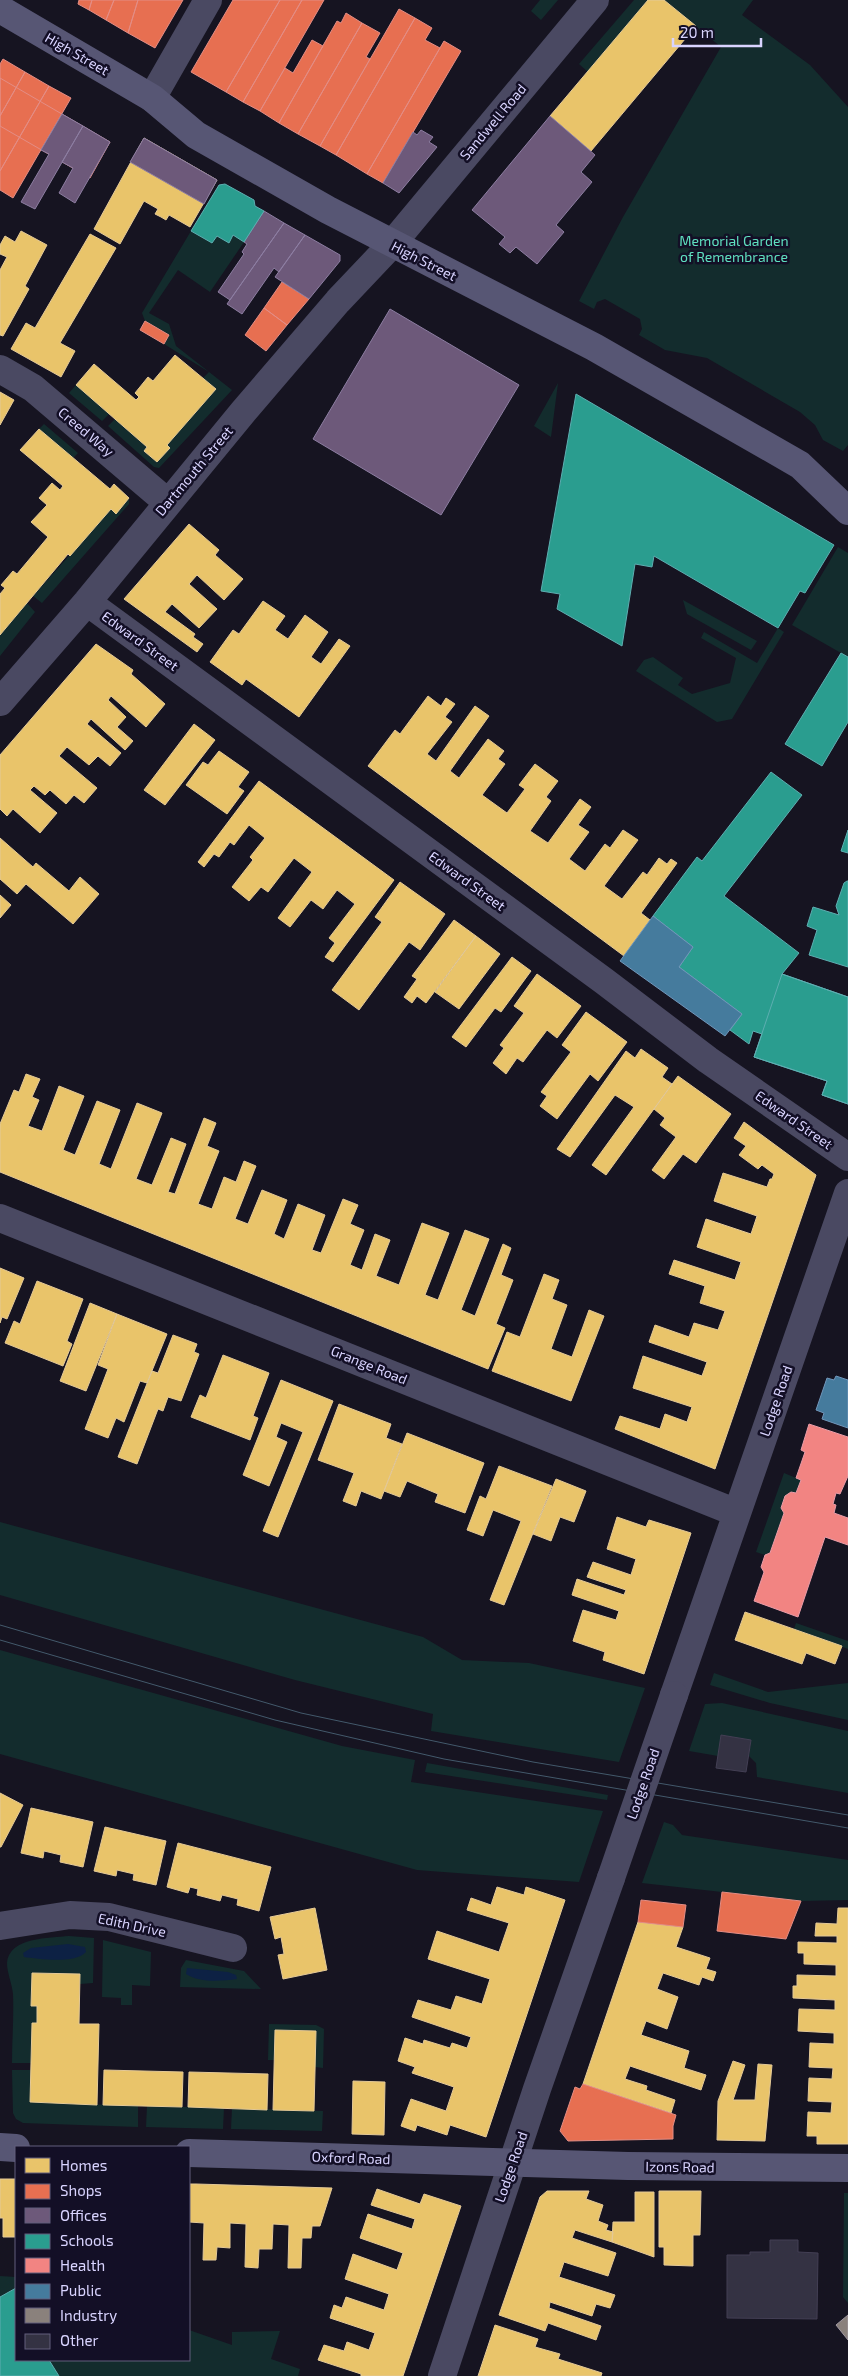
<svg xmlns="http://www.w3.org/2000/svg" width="848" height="2376" font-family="'Exo 2',sans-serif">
  <rect width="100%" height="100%" fill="#161421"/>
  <path fill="#132c2d" d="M540,0H558L541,20L531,11Z
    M634,0H648L588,72L579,64Z
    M664,0H753L742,15L810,65L848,107V445L843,451L823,440L815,425L800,412L707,358L665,350L639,335L642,329L640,319L605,299L597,302L594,309L579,301L623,217L721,47Z
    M191,231L212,243L217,236L229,242L233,235L244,242L210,292L178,270L149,313L169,324L176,346L232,390L159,468L154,467L108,426L115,419L147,447L144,451L157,462L169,448L167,445L203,378L209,372L164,344L169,335L145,321L142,313Z
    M558,383L551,437L534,426Z
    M76,385L109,414L102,421L69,393Z
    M44,424L78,453L73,458L39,429Z
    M129,498V504L42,603L33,596L111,509L116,513Z
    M838,547L848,553V657L792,625Z
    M683,600L757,641L751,650L687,614Z
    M27,603L35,612L0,656V635Z
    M778,628L784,632L732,719L717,722L636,671L644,660L653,657L683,678L678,685L692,694L730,683L736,658L701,638L704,632L757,663Z
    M784,1473L801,1480L796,1493L791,1492L781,1507L784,1513L770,1553L765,1555L756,1552Z
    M0,1522L423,1637L462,1660L529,1663L645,1688L619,1762L431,1731L433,1714L295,1680L0,1595Z
    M796,1623L848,1641V1649L794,1629Z
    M0,1650L342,1746L415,1760L411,1782L603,1811L579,1882L417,1870L0,1754Z
    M714,1673L768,1692L848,1683V1720L770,1703L710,1685Z
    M722,1703L848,1731V1793L757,1777L756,1763L749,1756L751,1740L721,1735L718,1756L689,1751L705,1704Z
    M427,1763L608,1795L607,1800L425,1772Z
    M664,1822L673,1825L682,1835L848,1860V1900L801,1901L642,1883Z
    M69,1936L94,1938L93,1983L80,1984V1974L32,1973L31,2005L37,2006V2023H32L31,2063H12C12,2040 14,2016 13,1994C12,1983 7,1973 7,1963C9,1937 50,1938 69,1936Z
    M103,1940L151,1952L150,1986L132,1985V2005H121V1998L102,1997Z
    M186,1960L244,1971L261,1989L180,1987L181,1968Z
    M269,2024L316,2025L324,2029L323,2068L315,2067V2031L275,2030L274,2060H268Z
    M12,2070H31L30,2102L138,2106V2127L23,2123L16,2119L13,2113Z
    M147,2106L224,2108L223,2129L146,2127Z
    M232,2108L323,2111L322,2131L231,2129Z
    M844,2193H848V2303L843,2297Z
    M0,2276L16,2277V2288L0,2297Z
    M189,2330L232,2345V2332L280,2331L271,2359L300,2369L298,2376H59L49,2360H189Z"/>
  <path fill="#0d2144" d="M68,1944L85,1947L86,1952C76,1964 38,1959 24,1957L23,1953L31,1948Z
    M187,1968L228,1972L236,1975L237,1979C221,1981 200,1983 186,1974Z"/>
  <path fill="#e9c46a" stroke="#e4c997" d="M648,0H664L696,26L591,151L550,116Z
    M144,138L217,180L190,227L169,215L166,220L161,217L155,214L158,209L144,201L120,244L94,229Z
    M21,231L47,245L25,286L29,289L3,336L0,335V270L7,257L0,254V245L5,236L15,242Z
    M90,234L116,248L60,343L75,351L61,377L11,349L26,323L35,328Z
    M175,355L216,389L167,445L170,448L157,462L144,451L147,447L76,385L94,364L136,400L139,397L135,393L148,377L153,381Z
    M0,392L14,400L0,425Z
    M39,429L110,489L114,484L129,498L116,514L111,509L70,556L68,554L0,635V594L5,588L1,585L13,571L17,574L48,537L31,522L47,505L39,498L52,483L60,490L63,486L20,450Z
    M189,524L219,550L215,555L243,579L224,600L197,575L189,584L217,609L199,628L172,604L165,612L195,634L193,637L203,644L197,652L124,599Z
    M263,601L285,616L275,630L288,639L305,615L328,632L311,657L321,664L339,639L350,646L299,717L246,679L242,685L210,662L233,630L239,634Z
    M96,644L133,670L131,674L165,704L146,727L111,696L108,700L126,717L117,727L133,741L125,750L91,719L87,724L121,753L110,766L98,756L89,765L67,747L59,756L97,788L84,803L74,795L66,804L50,790L45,795L34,786L30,790L57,813L40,833L13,809L7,816L0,809V755Z
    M428,696L441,706L446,698L455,704L445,717L452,722L427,754L436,761L475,706L489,716L450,771L459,778L488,739L504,751L498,759L505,764L482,795L507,813L525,789L519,785L535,764L558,781L546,797L551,801L530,831L548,843L580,799L591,807L578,825L589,832L569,859L585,871L605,844L610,848L623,830L638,840L604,886L622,899L643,872L647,875L659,858L667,864L671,859L677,863L641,913L650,920L624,956L368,766L395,730L400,734Z
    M194,724L215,740L165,805L144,790Z
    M219,751L249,772L238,787L244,791L227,814L186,785L203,762L208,765Z
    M259,781L394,880L333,962L325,957L335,943L329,938L355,904L337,890L323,909L311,900L290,927L278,918L312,872L294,858L268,892L261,887L249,901L232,887L253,860L250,857L265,838L249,825L234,845L230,842L219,857L214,854L204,867L198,862Z
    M0,838L33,867L36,863L69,891L80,877L99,894L73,924L26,884L17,894L0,879Z
    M400,882L445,914L420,950L409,942L359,1010L332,990L382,922L375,917Z
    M0,895L11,905L0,918Z
    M454,920L476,936L426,1003L417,996L412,1003L404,997L417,979L412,976Z
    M476,936L500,954L459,1009L435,992Z
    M512,957L531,971L501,1012L495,1008L466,1047L452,1037Z
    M537,974L581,1006L557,1038L547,1030L523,1062L517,1058L506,1074L493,1063L504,1048L500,1045L524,1013L514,1006Z
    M586,1012L627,1042L598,1081L590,1074L557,1119L540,1106L547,1096L541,1092L571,1052L562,1045Z
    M641,1049L668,1068L662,1077L672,1084L606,1175L592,1165L634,1107L615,1095L570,1157L557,1149L626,1051L635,1058Z
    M26,1074L40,1079L32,1097L39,1100L28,1126L42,1131L59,1086L84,1096L63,1150L75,1155L97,1101L120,1110L99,1164L111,1169L137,1103L162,1113L136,1179L152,1185L171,1138L186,1144L168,1192L175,1194L204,1118L216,1123L207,1146L219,1151L198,1204L212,1209L224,1177L236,1182L244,1161L256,1166L235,1219L248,1224L262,1190L287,1200L274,1234L284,1239L298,1204L325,1215L312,1250L321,1253L343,1199L358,1205L350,1224L364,1230L350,1265L362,1270L375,1234L390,1240L376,1276L399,1285L422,1223L449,1233L425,1295L438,1300L465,1230L489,1239L461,1310L475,1316L503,1244L511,1248L501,1275L513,1280L496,1324L505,1328L488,1369L0,1172V1124L14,1090L19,1092Z
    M678,1076L731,1114L696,1163L683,1154L664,1179L652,1170L676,1137L660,1125L665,1118L654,1109Z
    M744,1122L816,1175L715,1469L615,1429L620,1416L660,1429L665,1414L687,1422L692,1407L633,1388L643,1356L702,1376L707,1362L649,1342L655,1325L689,1337L694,1323L718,1330L725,1311L700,1303L705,1286L669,1274L674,1260L735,1280L741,1262L697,1247L706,1219L751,1234L757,1216L714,1201L723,1173L767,1187L770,1179H772L774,1174L762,1165L758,1169L739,1155L746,1146L734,1138Z
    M0,1268L24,1278L7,1319L2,1317L0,1323Z
    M544,1274L559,1280L552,1299L567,1305L551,1349L572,1357L589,1310L604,1316L571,1401L492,1371L507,1332L520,1337Z
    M37,1281L83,1299L67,1341L72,1344L63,1366L5,1343L14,1321L20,1324Z
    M90,1303L117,1314L86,1391L60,1381Z
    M117,1314L167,1334L147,1383L140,1381L124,1422L116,1418L108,1438L85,1429L108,1369L98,1365Z
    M173,1335L197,1344L194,1352L199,1354L181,1401L168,1397L163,1411L158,1409L137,1464L118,1457L152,1371L158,1373Z
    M223,1355L269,1373L253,1416L258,1418L250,1440L191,1417L200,1395L206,1398Z
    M281,1380L333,1401L278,1537L263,1531L303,1432L281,1423L276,1437L287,1442L269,1486L243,1475Z
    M339,1404L391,1424L386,1438L402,1444L381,1499L361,1491L356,1506L343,1501L354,1473L318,1460Z
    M407,1433L484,1463L465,1513L435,1502L438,1494L407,1481L400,1497L384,1491Z
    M499,1466L552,1486L504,1605L490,1600L521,1521L493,1510L483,1536L467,1530L480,1496L486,1499Z
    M556,1479L586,1491L574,1522L560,1517L551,1541L533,1534Z
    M617,1517L646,1527L649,1520L691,1533L644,1674L603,1660L605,1652L573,1641L583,1610L616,1620L619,1611L572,1595L577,1579L624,1595L626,1590L587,1577L593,1562L631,1575L636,1559L607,1549Z
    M745,1612L842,1646L835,1664L806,1653L802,1664L735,1640Z
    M0,1793L23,1805L1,1847H0Z
    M31,1808L93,1822L83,1867L60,1862L61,1855L44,1851L43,1858L21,1853Z
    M105,1827L166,1841L156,1885L133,1880L134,1874L117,1870L116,1876L94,1871Z
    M178,1843L271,1867L259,1911L237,1905L238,1899L222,1895L220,1901L197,1895L198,1889L190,1887L188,1893L167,1887Z
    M497,1887L524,1895L526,1887L565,1900L486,2137L450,2125L447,2135L417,2125L415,2131L401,2126L411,2099L446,2111L454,2087L412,2073L415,2067L398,2061L405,2038L423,2044L424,2040L450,2048L452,2043L467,2048L471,2037L412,2017L418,2000L451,2010L456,1996L482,2004L490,1979L428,1959L437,1931L499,1952L509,1923L467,1910L471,1898L491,1905Z
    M315,1908L327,1970L283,1979L278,1955L284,1954L281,1937L275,1939L270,1917Z
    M838,1908H848V2144H817V2136H807L808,2112L831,2113L832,2102L808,2101L809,2078L832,2079L833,2068L809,2067L810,2043L834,2044V2033L798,2031L799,2009L835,2010V2000L793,1998V1986H797V1975L836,1976V1965L804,1964V1953H798V1942L837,1943V1936H815L816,1923L837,1924Z
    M638,1922L683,1927L676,1947L710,1958L706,1969L716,1972L713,1981L702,1977L699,1985L663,1973L657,1989L678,1997L667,2029L646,2021L641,2035L689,2051L684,2068L706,2075L701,2090L630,2066L625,2079L647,2086L646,2090L675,2100L671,2113L583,2084Z
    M32,1973L80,1974L79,2024H99L97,2105L30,2102L32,2023H37V2006H31Z
    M275,2030L316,2031L314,2111L273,2110Z
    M733,2061L745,2065L733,2100H755L758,2064L772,2065L765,2141L717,2140L718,2101Z
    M104,2070L183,2072L182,2107L103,2105Z
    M189,2072L268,2074L267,2110L188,2107Z
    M353,2081L385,2082L384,2135L352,2134Z
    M0,2179H16V2237H3V2218H0Z
    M189,2184H196L332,2188L320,2226H312L311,2238H302L301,2268H288L289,2225L273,2224L272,2249H259L258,2268L245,2267L246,2224L230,2223V2248L217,2247L216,2260H203L204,2223L189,2222Z
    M377,2189L420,2204L424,2194L461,2206L403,2376H361V2374L318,2360L324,2345L344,2351L347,2342L369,2350L375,2333L330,2318L334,2305L342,2308L346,2297L384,2310L389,2294L345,2279L353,2254L397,2270L403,2253L360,2238L368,2214L412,2229L415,2219L371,2205Z
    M547,2191H589L586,2199L603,2205L598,2221L608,2225L606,2230L613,2232L612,2242L575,2230L572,2238L616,2253L608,2276L564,2262L559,2277L615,2295L610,2308L596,2304L592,2316L550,2302L549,2308L601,2326L596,2340L548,2323L545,2331L499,2315L540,2197Z
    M659,2191H701L700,2235H693V2266L664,2265V2247H659Z
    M635,2192H654V2257L612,2242L613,2222H635Z
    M495,2325L538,2339L535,2347L560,2354L558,2359L602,2373L601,2376H478Z"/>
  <path fill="#e76f51" stroke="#e38d85" d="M79,0H92L89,10L78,4Z
    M92,0H114L106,20L89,10Z
    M114,0H138L128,33L106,20Z
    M138,0H183L155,48L128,33Z
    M233,0H280L226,92L191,72Z
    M280,0H302L243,102L226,92Z
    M302,0H324L260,111L243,102Z
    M399,9L415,18L336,155L320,146Z
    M346,13L362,23L298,134L279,123L337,21L341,23Z
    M415,18L432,28L425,40L440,48L367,174L336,155Z
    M362,23L380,33L366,57L370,59L320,146L298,134Z
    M312,40L323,46L279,123L260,111L285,68L293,73Z
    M444,41L461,51L383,183L367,174Z
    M3,59L25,72L0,116V64Z
    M25,72L49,86L0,171V116Z
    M0,78L110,142L90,178L0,126Z
    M49,86L71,98L13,198L0,190V171Z
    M282,282L309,299L287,325L264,308Z
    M264,308L287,325L266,351L245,335Z
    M145,321L169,335L164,344L140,330Z
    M722,1892L801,1901L786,1939L717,1931Z
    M641,1900L686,1905L683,1927L638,1922Z
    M583,2084L676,2115L673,2126V2139L568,2141L560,2131L575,2087L580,2089Z"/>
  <path fill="#6d597a" stroke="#8d7ea2" d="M62,114L83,126L35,209L21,202L49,154L41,150Z
    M550,116L595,155L581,172L592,182L556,225L564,232L537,264L516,247L510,253L499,244L505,237L472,210Z
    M83,126L110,142L75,203L59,193L73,168L62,162Z
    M421,130L433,137L429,142L437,147L399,193L383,183L413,132L417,135Z
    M144,138L217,180L204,204L130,162Z
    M264,211L284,223L230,300L218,292L244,254L242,252L247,244L244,242Z
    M284,223L305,235L279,272L274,268L242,314L227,304Z
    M305,235L340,255V261L309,299L275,277Z
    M390,309L519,385L441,515L313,439Z"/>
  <path fill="#2a9d8f" stroke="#5eaeb1" d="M225,184L254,200L255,206L264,211L244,242L233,235L229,243L217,236L212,243L191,231L219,185Z
    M576,394L834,545L805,593L800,591L778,628L654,556L652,567L635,564L622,646L557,609L560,594L541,591Z
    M841,653L848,657V722L822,766L785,744Z
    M771,772L802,795L724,896L799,953L782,974L848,997V1104L822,1095L827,1081L754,1057L762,1034L753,1031L749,1044L730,1030L742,1014L679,967L693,947L653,916L697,857L702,861Z
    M848,830V853L841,851Z
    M847,881H848V967L809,955L817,930L807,926L813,907L839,915L836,906L844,883Z
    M782,974L848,997V1104L822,1095L827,1081L754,1057Z
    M16,2288V2360H49L59,2376H0V2297Z"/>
  <path fill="#f28482" stroke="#ea9ca8" d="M809,1424L848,1437V1476L840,1494L836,1493L833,1504L836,1505L834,1513L848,1518V1545L825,1537L798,1617L754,1601L764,1572L761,1567L765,1555L770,1553L784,1513L781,1508L785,1496L791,1492L796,1493L801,1480L796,1478L805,1452L801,1450Z"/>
  <path fill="#457b9d" stroke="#7196ba" d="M653,916L693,947L679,967L742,1014L725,1036L620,961Z
    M836,1376L848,1380V1428L822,1419L824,1413L816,1410L827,1378L834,1380Z"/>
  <path fill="#8a817c" stroke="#a29aa3" d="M848,2315V2340L836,2325Z"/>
  <path fill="#343243" stroke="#433f54" d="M721,1735L751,1740L746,1772L716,1768Z
    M770,2240H798V2252L818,2253L817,2319L727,2318V2255H750V2252H770Z"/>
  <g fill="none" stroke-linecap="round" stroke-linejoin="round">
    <path stroke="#4a4962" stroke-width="28" d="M152,98L208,0
      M0,369L33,388L167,502
      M87,602L604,981L708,1060L848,1157
      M0,702L87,602L243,412L338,301L392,244L595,0
      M0,1218L737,1513
      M674,1695L848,1193
      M0,1926L70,1915L109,1917L233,1948
      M442,2376L537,2089L611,1878"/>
    <path stroke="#575674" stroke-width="28" d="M0,9L152,98L196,135L328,210L594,347L800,465L848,511
      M0,2147L16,2148
      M189,2153L628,2166L848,2168"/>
    <path stroke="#43596b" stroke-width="1" d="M0,1625L301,1713L533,1762L848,1815
      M0,1640L275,1720L444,1759L848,1828"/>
    <path stroke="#4a4962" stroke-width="28" d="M611,1878L674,1695"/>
  </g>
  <g text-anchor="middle" stroke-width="5" stroke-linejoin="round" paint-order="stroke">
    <g font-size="14" fill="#d9d4ff" stroke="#130f26">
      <text transform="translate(77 54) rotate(30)" y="5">High Street</text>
      <text transform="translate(493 122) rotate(-50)" y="5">Sandwell Road</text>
      <text transform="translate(424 261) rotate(27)" y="5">High Street</text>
      <text transform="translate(86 432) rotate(40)" y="5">Creed Way</text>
      <text transform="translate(194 471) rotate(-50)" y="5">Dartmouth Street</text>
      <text transform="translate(140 641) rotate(36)" y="5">Edward Street</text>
      <text transform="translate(467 881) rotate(36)" y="5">Edward Street</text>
      <text transform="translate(794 1120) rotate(35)" y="5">Edward Street</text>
      <text transform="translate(369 1365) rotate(22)" y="5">Grange Road</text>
      <text transform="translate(776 1401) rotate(-71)" y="5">Lodge Road</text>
      <text transform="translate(643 1784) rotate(-71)" y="5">Lodge Road</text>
      <text transform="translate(132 1925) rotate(12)" y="5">Edith Drive</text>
      <text transform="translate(351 2158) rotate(2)" y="5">Oxford Road</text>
      <text transform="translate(511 2167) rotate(-71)" y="5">Lodge Road</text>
      <text transform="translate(680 2167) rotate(1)" y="5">Izons Road</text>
    </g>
    <g font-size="14" fill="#5fe0c0" stroke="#130f26">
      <text x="734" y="246">Memorial Garden<tspan x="734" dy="16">of Remembrance</tspan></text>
    </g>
  </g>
  <rect x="15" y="2146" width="175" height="215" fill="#130f26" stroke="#625e7d"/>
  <rect x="25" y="2158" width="25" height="15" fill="#e9c46a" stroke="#625e7d"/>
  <text x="60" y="2171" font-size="15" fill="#d9d4ff">Homes</text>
  <rect x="25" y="2184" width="25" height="15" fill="#e76f51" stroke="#625e7d"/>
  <text x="60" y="2196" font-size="15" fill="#d9d4ff">Shops</text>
  <rect x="25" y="2208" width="25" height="15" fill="#6d597a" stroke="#625e7d"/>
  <text x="60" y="2221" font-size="15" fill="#d9d4ff">Offices</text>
  <rect x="25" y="2234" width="25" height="15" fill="#2a9d8f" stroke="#625e7d"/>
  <text x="60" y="2246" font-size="15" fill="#d9d4ff">Schools</text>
  <rect x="25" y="2258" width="25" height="15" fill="#f28482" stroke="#625e7d"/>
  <text x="60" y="2271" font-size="15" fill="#d9d4ff">Health</text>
  <rect x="25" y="2284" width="25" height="15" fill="#457b9d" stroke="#625e7d"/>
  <text x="60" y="2296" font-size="15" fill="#d9d4ff">Public</text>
  <rect x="25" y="2308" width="25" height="15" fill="#8a817c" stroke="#625e7d"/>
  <text x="60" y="2321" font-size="15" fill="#d9d4ff">Industry</text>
  <rect x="25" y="2334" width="25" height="15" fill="#343243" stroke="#625e7d"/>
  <text x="60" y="2346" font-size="15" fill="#d9d4ff">Other</text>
  <path d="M673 38v8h88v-8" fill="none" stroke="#d9d4ff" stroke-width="2.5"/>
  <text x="680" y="38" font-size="15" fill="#d9d4ff" stroke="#130f26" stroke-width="4" paint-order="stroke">20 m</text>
</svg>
